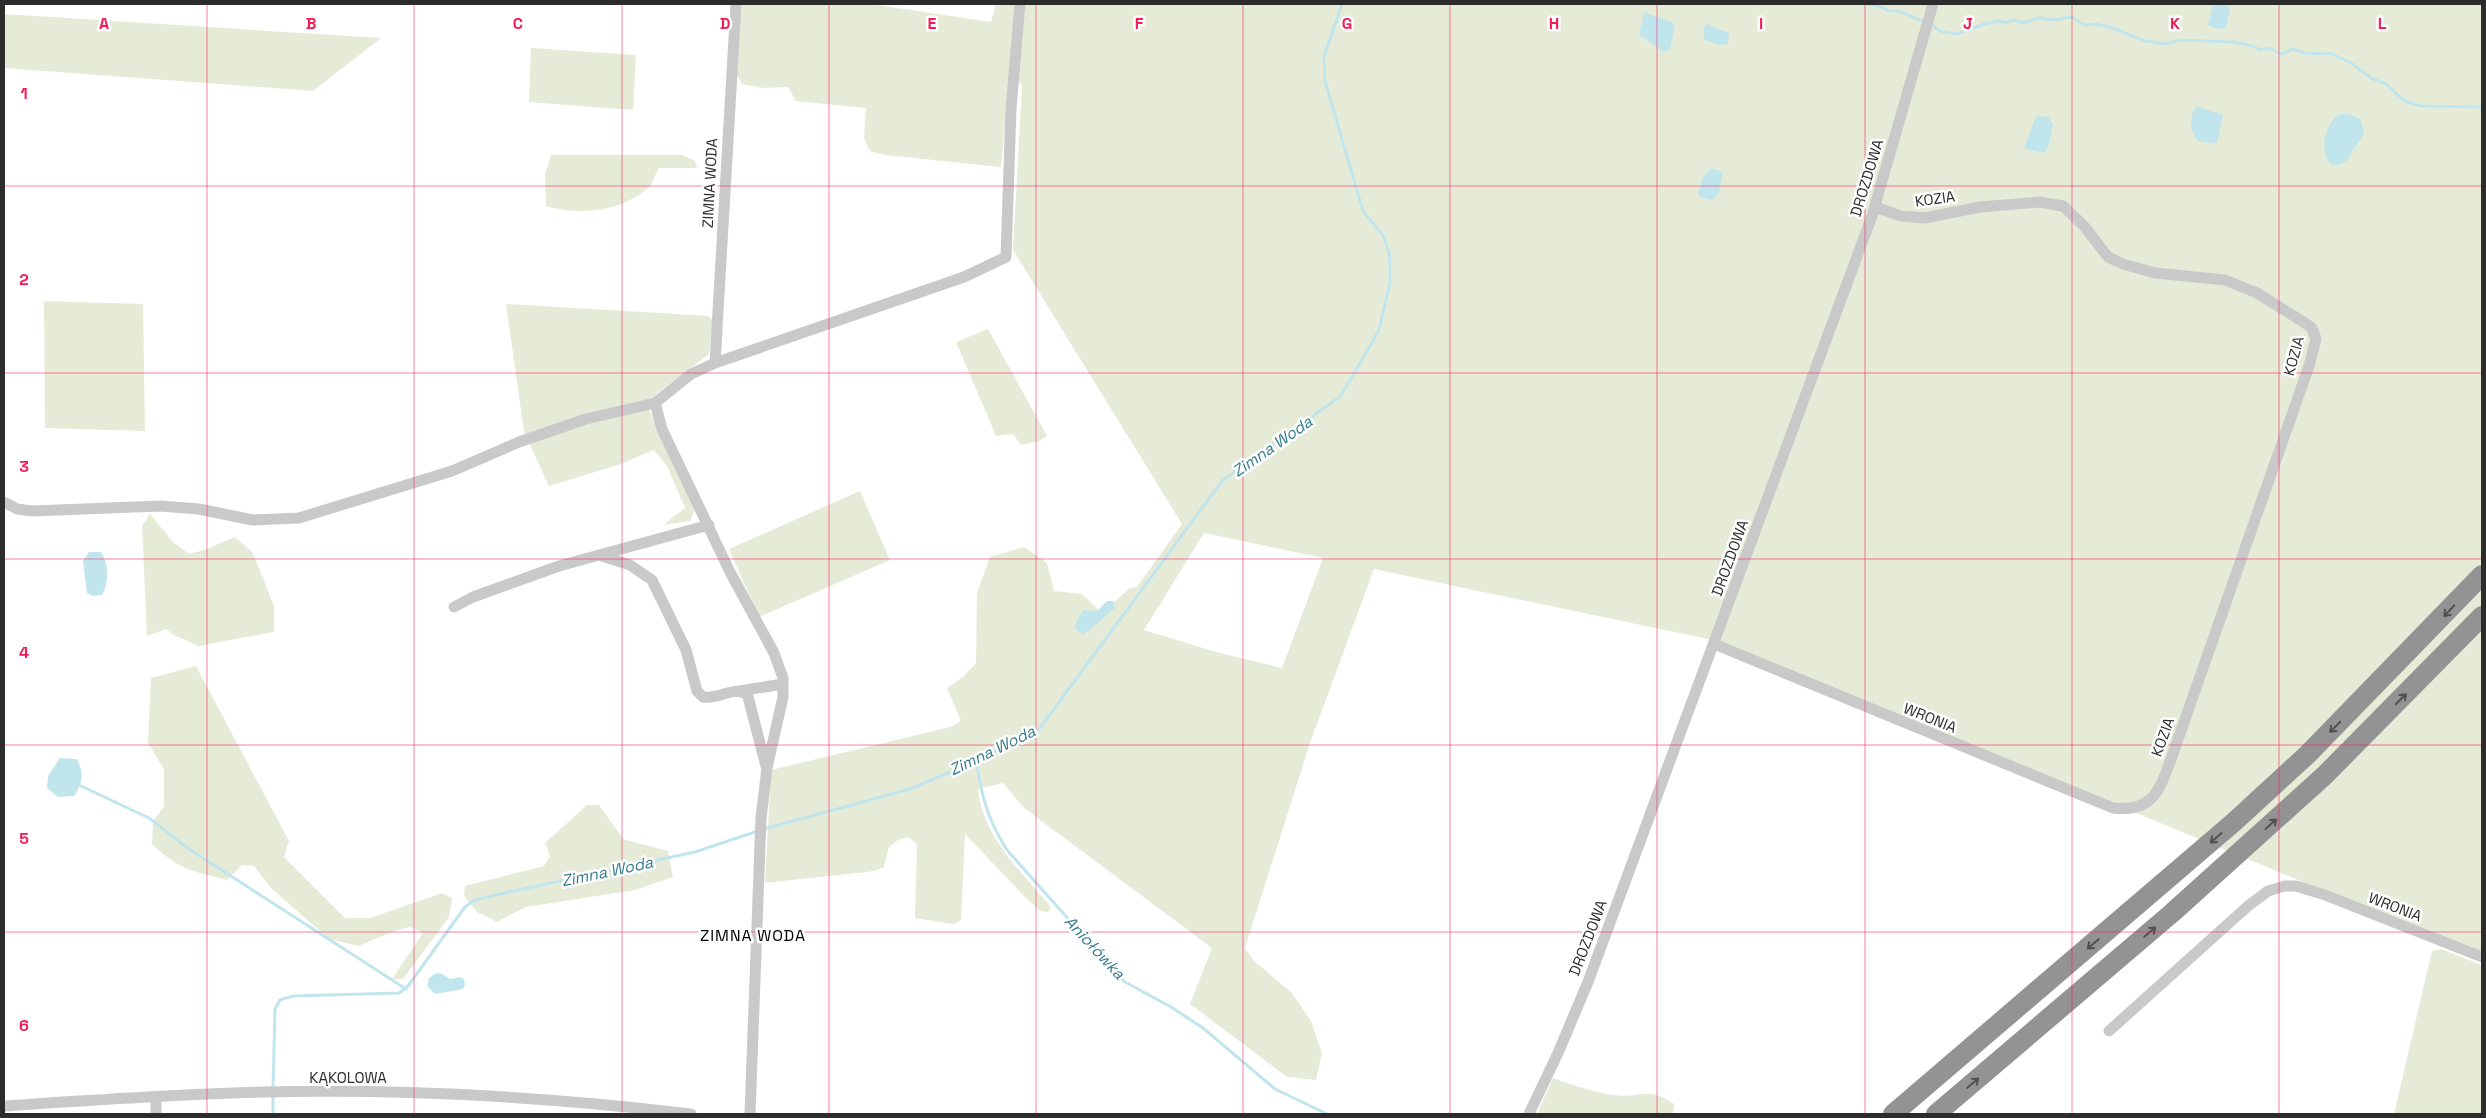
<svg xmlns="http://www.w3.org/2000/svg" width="2486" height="1118" font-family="'Space Grotesk',sans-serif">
  <rect width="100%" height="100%" fill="#fff"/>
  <path fill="#e6ebd7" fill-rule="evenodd" d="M741,4H871L991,22L996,4H1015L1001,167L885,155L870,151L864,139L866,108L796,101L788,87L764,88L742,84L737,75Z
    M1025,4H2482V956L1722,642L1374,569L1310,743L1245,948L1253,960L1292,993L1311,1021L1322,1053L1316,1080L1287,1077L1190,1004L1212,948L1024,808L1003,783L978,789C983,837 1021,871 1051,907L1048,912L1040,911L1027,899L965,834L961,920L954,924L915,918L917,844L908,837L898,840L889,847L884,867L875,871L765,883L771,770L950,727L961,721L947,688L964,676L976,663L977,593L990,557L1024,547L1047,563L1054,591L1082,594L1102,613L1130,588L1137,587L1182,524L1013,250L1022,84L1019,83ZM1204,533L1323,558L1282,668L1216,652L1144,630Z
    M4,14L381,38L313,91L4,68Z
    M531,48L636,55L633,110L529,102Z
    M551,155H683L695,161L697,168H659C655,174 653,183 648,188C621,212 579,216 546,206L545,174Z
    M44,301L143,304L145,431L45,428Z
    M506,304L709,316L713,321L709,354L656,394L649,410L695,510L690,521L663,525L685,508L667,466L654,450L618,465L549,486L524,432Z
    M988,329L1047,436L1039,441L1021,445L1013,434L996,436L956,342Z
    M860,491L890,560L759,617L729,549Z
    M150,514L173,542L189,554L204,550L235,537L253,553L274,606V632L199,646L174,635L166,629L147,636L142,526Z
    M196,666L289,841L284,857L345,918H370L442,893L452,898L449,917L403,979H392L423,933L410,927L394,931L359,946L329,939L272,889L254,866L242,865L227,880C192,871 179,870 152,844L153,822L164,806V769L148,743L151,678Z
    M587,805H599L623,839L668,851L673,877L635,890L526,907L497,922L477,912L464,896L465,886L544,866L550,856L545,843Z
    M2441,949L2482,965V1114H2394L2432,951Z
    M1553,1078C1573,1085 1593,1092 1614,1095C1642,1099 1646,1085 1674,1104L1673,1114H1537Z"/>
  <path fill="#c1e5ed" d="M2213,4L2227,5L2230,9L2226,28L2216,29L2208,25Z
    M1644,12L1672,22L1675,26L1670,50L1664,52L1639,35Z
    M1706,24L1729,33L1728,44L1720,45L1705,40L1703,31Z
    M2196,106L2223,115L2217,143L2199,142C2189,131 2189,118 2196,106Z
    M2339,114H2349L2360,119L2364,133C2361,140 2358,143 2353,149C2351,152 2351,156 2348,159C2325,182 2313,135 2339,114Z
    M2036,116L2048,117L2053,124L2048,148L2044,153L2024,149Z
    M1711,168L1723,172L1719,192L1713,200L1700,197L1698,193L1703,177Z
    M89,552H101C109,563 109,584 102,595L93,596L87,593L83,561Z
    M1107,601H1113L1115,607L1113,610L1083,635L1075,628C1076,620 1079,616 1084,610L1097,611Z
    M60,758L77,759C84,772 83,784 74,796L58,797L47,788L48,776Z
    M436,973L442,974L450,979L460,977L464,979L465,985L463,989L435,994L427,986L429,978Z"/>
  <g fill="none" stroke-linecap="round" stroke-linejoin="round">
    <path stroke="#c1e5ed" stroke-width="3" d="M1868,4L1882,7L1888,11C1901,9 1912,18 1925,22
      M1931,24L1940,31L1957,34L1984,24L1999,21L2005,23L2014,20L2023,23L2039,18L2052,20L2072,17L2084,25L2095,24L2113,28L2145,41L2165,44L2181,40L2232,42L2253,46L2260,50L2269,48L2281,54L2293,49L2305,53L2332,54L2351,63L2371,78L2386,84L2403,100L2410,103L2422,106L2482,107
      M976,761C982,796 987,819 1007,850L1119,976L1125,982L1171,1007L1203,1028L1275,1089L1327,1114
      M81,786L149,818L189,849L406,989
      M764,829L910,789L976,761L1040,728L1222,481L1341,396L1379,330L1390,283V265L1389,252L1382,234L1363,211L1325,81L1324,57L1342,4
      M273,1089L275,1009L280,1000L293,996L399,993L408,986L465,907L473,901L491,896L695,852L758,831
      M273,1114V1095"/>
    <path stroke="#c9c9c9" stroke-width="11" d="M715,363L736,4
      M4,502L17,509L32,511L160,506L199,509L253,520L299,518L452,471L519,442L586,419L655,403
      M602,556L630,565L652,580L686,650L697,691L703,697C719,700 730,687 745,693L748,697L766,766
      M454,607L473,597L559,566L709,525
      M1714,644L2113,808C2151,812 2158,794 2170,762L2309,366L2316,339L2312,328L2305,323L2257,293L2225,280L2155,273L2123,264L2108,257L2084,226L2063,206L2039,202L1980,207L1925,218L1901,216L1875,207
      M739,691L783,684
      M2109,1031L2248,906L2268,891L2285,886H2296L2325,895L2482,957
      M156,1097V1114
      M4,1106C91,1100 177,1094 264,1092C406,1089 551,1097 691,1114
      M750,1114L761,818L767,768L783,697V678L774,653L730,572L662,429L655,403L691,374L715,363L964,277L1006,257L1011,109L1020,4
      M1529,1114L1558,1053L1588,982L1872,216L1933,4"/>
    <path stroke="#939393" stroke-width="20" d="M1893,1114L2234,822L2308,754L2482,575
      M1936,1114L2172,913L2325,775L2482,616"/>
  </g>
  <defs><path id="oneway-shaft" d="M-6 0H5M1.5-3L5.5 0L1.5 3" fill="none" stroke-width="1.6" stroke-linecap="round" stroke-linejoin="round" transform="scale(1.25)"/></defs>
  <g stroke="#505050">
    <use href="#oneway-shaft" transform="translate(2449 611) rotate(133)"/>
    <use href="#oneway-shaft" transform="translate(2401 699) rotate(-45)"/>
    <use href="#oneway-shaft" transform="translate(2335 727) rotate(135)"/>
    <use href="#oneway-shaft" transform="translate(2271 824) rotate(-42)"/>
    <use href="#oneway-shaft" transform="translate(2216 838) rotate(139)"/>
    <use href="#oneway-shaft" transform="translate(2150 932) rotate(-40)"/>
    <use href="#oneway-shaft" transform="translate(2093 944) rotate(140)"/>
    <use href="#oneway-shaft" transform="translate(1973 1083) rotate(-40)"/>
  </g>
  <path fill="none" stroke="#f41c55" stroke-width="1" stroke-opacity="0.55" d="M207,4V1114M414,4V1114M622,4V1114M829,4V1114M1036,4V1114M1243,4V1114M1450,4V1114M1657,4V1114M1865,4V1114M2072,4V1114M2279,4V1114M4,186H2482M4,373H2482M4,559H2482M4,745H2482M4,932H2482"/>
  <g text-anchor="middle" stroke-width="5" stroke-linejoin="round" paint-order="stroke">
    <g font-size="15" fill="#2c2c2c" stroke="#fff">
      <text transform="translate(1867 178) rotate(-73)" y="5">DROZDOWA</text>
      <text transform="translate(710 183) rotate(-87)" y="5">ZIMNA WODA</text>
      <text transform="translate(1935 199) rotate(-8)" y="5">KOZIA</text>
      <text transform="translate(2294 356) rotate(-75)" y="5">KOZIA</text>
      <text transform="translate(1730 558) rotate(-70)" y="5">DROZDOWA</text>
      <text transform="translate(1930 718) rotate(22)" y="5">WRONIA</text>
      <text transform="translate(2163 737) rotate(-70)" y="5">KOZIA</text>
      <text transform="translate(2395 907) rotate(21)" y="5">WRONIA</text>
      <text transform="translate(1588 938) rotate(-69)" y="5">DROZDOWA</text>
      <text x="348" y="1083">KĄKOLOWA</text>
    </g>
    <g font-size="16" font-style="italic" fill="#327b8d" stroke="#fff">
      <text transform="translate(1272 446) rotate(-35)" y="6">Zimna Woda</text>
      <text transform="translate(992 750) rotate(-26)" y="6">Zimna Woda</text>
      <text transform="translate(607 871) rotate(-12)" y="6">Zimna Woda</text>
      <text transform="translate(1095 947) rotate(47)" y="6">Aniołówka</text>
    </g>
    <g font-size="16" letter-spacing="1" fill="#000" stroke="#fff">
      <text x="753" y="941">ZIMNA WODA</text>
    </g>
  </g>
  <g font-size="16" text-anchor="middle" font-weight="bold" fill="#f41c55" stroke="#fff" stroke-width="5" stroke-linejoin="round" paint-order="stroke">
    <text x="104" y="29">A</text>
    <text x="311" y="29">B</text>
    <text x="518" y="29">C</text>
    <text x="725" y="29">D</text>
    <text x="932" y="29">E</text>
    <text x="1139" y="29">F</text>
    <text x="1347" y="29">G</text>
    <text x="1554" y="29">H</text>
    <text x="1761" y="29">I</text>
    <text x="1968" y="29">J</text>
    <text x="2175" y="29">K</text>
    <text x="2382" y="29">L</text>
    <text x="24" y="99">1</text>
    <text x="24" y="285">2</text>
    <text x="24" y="472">3</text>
    <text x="24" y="658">4</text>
    <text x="24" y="844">5</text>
    <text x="24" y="1031">6</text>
  </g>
  <rect width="2486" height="1118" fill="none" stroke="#2c2c2c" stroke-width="10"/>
</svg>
